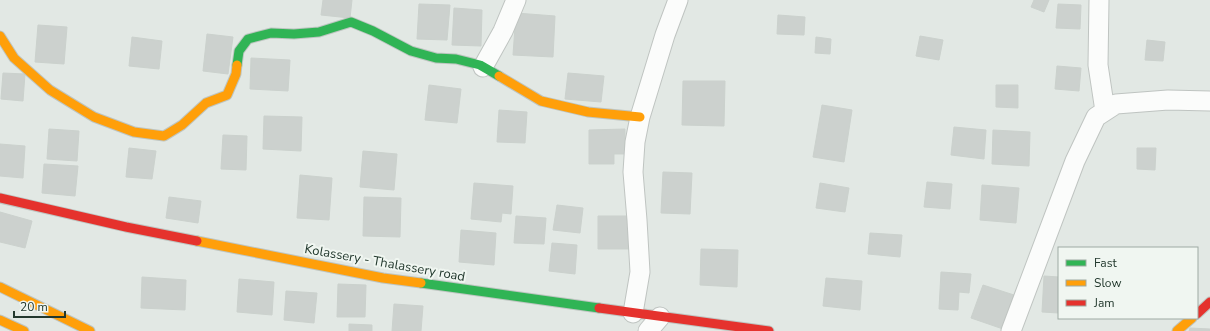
<svg xmlns="http://www.w3.org/2000/svg" width="1210" height="331" font-family="'Nunito Sans',sans-serif">
  <rect width="100%" height="100%" fill="#e2e8e4"/>
  <path fill="#ccd1ce" stroke="#cbd1cd" d="M323,0H352L350,18L321,15Z
    M1034,0H1049L1044,12L1031,7Z
    M419,4L450,5L447,40L417,39Z
    M1058,4L1081,5L1080,29L1056,28Z
    M454,8L482,10L481,46L452,45Z
    M516,13L555,16L553,57L513,55Z
    M778,15L805,17L804,35L777,34Z
    M38,25L67,27L64,64L35,62Z
    M207,34L233,37L228,74L203,71Z
    M920,36L943,40L939,60L916,56Z
    M132,37L162,41L159,69L129,66Z
    M816,37L831,39L830,54L815,53Z
    M1147,40L1165,42L1163,61L1145,60Z
    M251,58L290,60L288,91L250,89Z
    M1057,66L1081,68L1079,91L1055,89Z
    M3,73L25,74L23,101L1,99Z
    M568,73L604,76L601,102L565,99Z
    M683,81H725L724,126L682,125Z
    M429,85L461,89L457,123L425,120Z
    M996,85H1018V108L996,107Z
    M822,105L852,110L844,162L813,157Z
    M499,110L527,112L525,143L497,142Z
    M264,116L302,117L301,151L263,149Z
    M954,127L986,130L984,159L951,155Z
    M49,129L79,131L77,161L47,159Z
    M625,129V154H614V164H589V130Z
    M993,130L1030,132L1029,166L992,164Z
    M223,135L247,136L246,170L221,169Z
    M0,144L25,146L23,178L0,176Z
    M129,148L156,151L152,179L126,177Z
    M1137,148H1156L1155,170L1137,169Z
    M363,151L397,154L394,190L360,187Z
    M44,164L78,166L75,196L42,193Z
    M663,172L692,173L690,214L661,213Z
    M300,175L332,178L329,220L297,218Z
    M927,182L952,184L950,209L924,207Z
    M474,183L513,186L511,214L502,213L501,222L471,219Z
    M820,183L849,188L845,212L816,208Z
    M982,185L1019,188L1016,223L980,220Z
    M169,197L201,201L198,223L166,218Z
    M364,197L401,198L400,237L363,236Z
    M557,205L583,208L580,233L553,230Z
    M0,212L32,221L25,248L0,242Z
    M516,216L546,218L544,244L514,243Z
    M598,216H632V249H598Z
    M461,230L496,233L494,265L459,262Z
    M870,233L902,235L900,257L868,254Z
    M552,243L577,245L575,274L549,271Z
    M701,249L738,250L737,287L700,285Z
    M941,272L971,274L969,293L959,292L958,310L939,309Z
    M1044,276L1059,277V313L1042,312Z
    M142,277L186,280L185,310L141,308Z
    M826,278L862,281L860,310L823,306Z
    M239,279L274,282L272,315L237,312Z
    M338,284L366,285L365,317H337Z
    M983,285L1014,295L1003,329L971,318Z
    M286,291L317,293L314,323L284,320Z
    M394,304L423,306L421,331H392Z
    M349,324L372,325V331H349Z
    M1190,328L1210,329V331H1189Z"/>
  <g fill="none" stroke-linecap="round" stroke-linejoin="round">
    <g stroke="#bfc4c1" stroke-width="21">
      <path id="street" d="M1099,0L1098,65L1105,111
        M483,67L503,31L516,0
        M633,313L640,272L637,220L633,172L635,142L640,117L665,35L678,0
        M648,331L660,317
        M1011,331L1075,161L1096,117L1116,104L1168,100L1210,101"/>
    </g>
    <g stroke="#bec5c1" stroke-width="11">
      <path id="fast" d="M237,65L239,51L248,39L271,33L294,34L319,32L351,22L373,31L411,51L436,58L456,59L480,65L499,76
        M421,283L599,308"/>
    </g>
    <g stroke="#bec5c1" stroke-width="11">
      <path id="slow" d="M0,36L14,58L50,90L94,117L134,132L164,136L182,125L206,103L227,95L236,74L237,65
        M499,76L541,101L588,112L640,117
        M197,241L383,278L421,283
        M0,287L90,331
        M0,320L24,331
        M1177,331L1192,318"/>
    </g>
    <g stroke="#bec5c1" stroke-width="11">
      <path id="jam" d="M0,198L126,227L197,241
        M599,308L769,331
        M1197,314L1210,302"/>
    </g>
    <use href="#street" stroke="#fbfcfb" stroke-width="19"/>
    <use href="#fast" stroke="#30b455" stroke-width="9"/>
    <use href="#slow" stroke="#ff9f0a" stroke-width="9"/>
    <use href="#jam" stroke="#e5322d" stroke-width="9"/>
  </g>
  <g text-anchor="middle" stroke-width="4" stroke-linejoin="round" paint-order="stroke">
    <g font-size="13" fill="#22382d" stroke="#f0f6f1">
      <text transform="translate(385 262) rotate(10)" y="5">Kolassery - Thalassery road</text>
    </g>
  </g>
  <rect x="1058" y="247" width="140" height="72" fill="#f0f6f1" stroke="#9eaaa3"/>
  <rect x="1066" y="260" width="20" height="6" fill="#30b455" stroke="#9eaaa3"/>
  <text x="1094" y="267" font-size="12" fill="#22382d">Fast</text>
  <rect x="1066" y="280" width="20" height="6" fill="#ff9f0a" stroke="#9eaaa3"/>
  <text x="1094" y="287" font-size="12" fill="#22382d">Slow</text>
  <rect x="1066" y="300" width="20" height="6" fill="#e5322d" stroke="#9eaaa3"/>
  <text x="1094" y="307" font-size="12" fill="#22382d">Jam</text>
  <path d="M14 311v6h51v-6" fill="none" stroke="#22382d" stroke-width="2"/>
  <text x="20" y="311" font-size="12" fill="#22382d" stroke="#f0f6f1" stroke-width="3" paint-order="stroke">20 m</text>
</svg>
